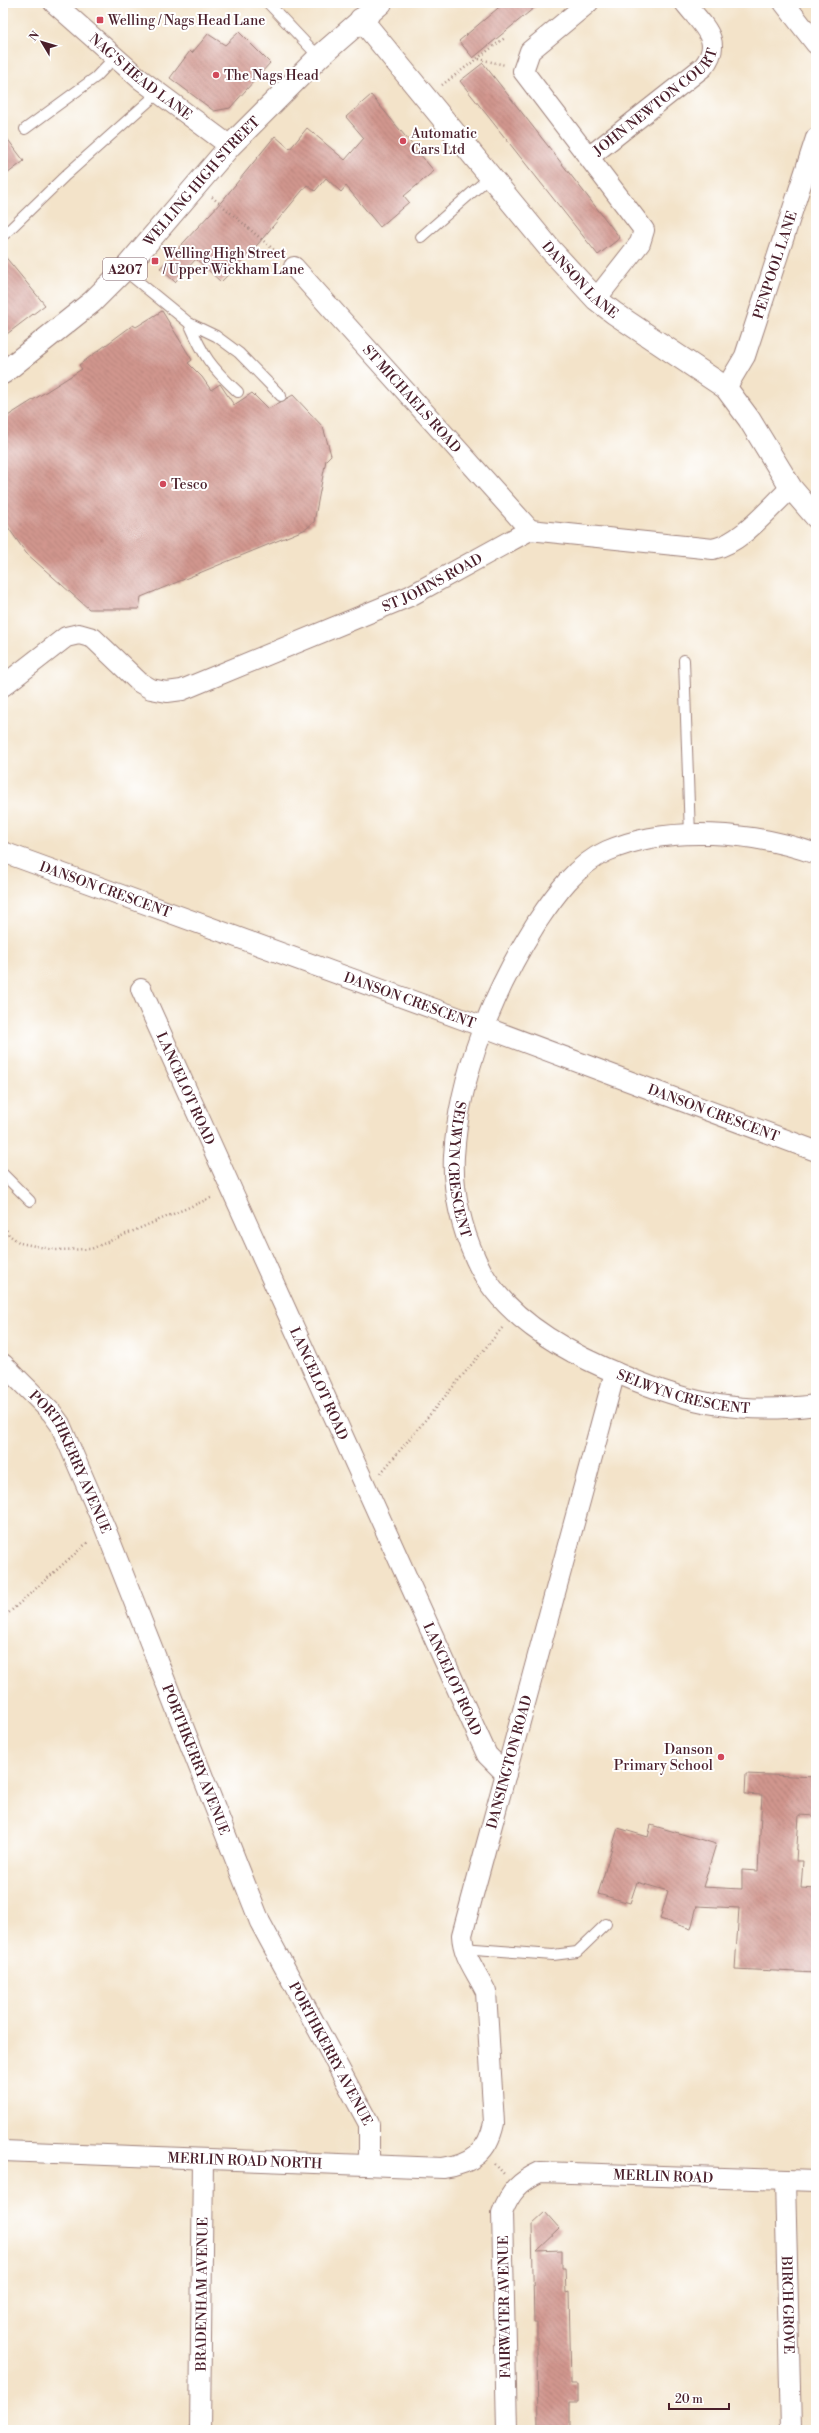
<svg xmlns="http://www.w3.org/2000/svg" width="819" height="2433" font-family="'Libre Bodoni',serif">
  <defs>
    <pattern id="building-back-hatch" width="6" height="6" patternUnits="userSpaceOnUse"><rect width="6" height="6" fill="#d1968e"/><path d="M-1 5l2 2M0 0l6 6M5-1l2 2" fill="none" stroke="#ac7a74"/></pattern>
  </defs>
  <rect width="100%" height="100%" fill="#fff"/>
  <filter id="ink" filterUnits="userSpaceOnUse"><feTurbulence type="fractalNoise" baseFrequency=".025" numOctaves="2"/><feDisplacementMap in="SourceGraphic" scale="8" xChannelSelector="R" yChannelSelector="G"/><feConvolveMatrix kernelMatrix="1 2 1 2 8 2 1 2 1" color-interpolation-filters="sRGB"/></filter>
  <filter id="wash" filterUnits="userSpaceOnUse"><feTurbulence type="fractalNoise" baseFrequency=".012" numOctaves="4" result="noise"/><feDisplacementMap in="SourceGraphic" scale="16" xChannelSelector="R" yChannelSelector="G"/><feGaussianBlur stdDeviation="0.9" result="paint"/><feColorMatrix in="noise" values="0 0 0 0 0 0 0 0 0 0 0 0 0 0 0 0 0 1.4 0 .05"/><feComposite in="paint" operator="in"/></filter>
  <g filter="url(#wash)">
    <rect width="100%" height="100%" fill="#f3e3c9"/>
    <g id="blocks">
      <path fill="url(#building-back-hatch)" d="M504,3H540L473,58L459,41Z
        M239,32L270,63L230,108L214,111L170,78L190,51L192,53L208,34L225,45Z
        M483,63L620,238L598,255L460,81Z
        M371,95L434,171L404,196L409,202L380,227L346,186L341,192L326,178L315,191L307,185L258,244L221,282L196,259L175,282L160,268L222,201L275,136L290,149L307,128L345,160L364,138L346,117Z
        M3,133L24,161L3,177Z
        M3,254L45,305L3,337Z
        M162,311L192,360L188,363L202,377L211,390L220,384L234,405L252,393L268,409L293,395L323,427L331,455L326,460L314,522L306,529L141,597L139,609H89L26,553L3,520V419L82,369L79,365L133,325L136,327Z
        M746,1774L816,1777V1816L799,1815L796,1861H803L801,1888L816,1889V1973L735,1969L739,1908L697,1906L691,1929L660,1919L668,1891L637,1882L630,1903L598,1894L618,1828L648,1837L651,1825L716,1844L703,1887L742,1889V1870L758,1871L762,1795L745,1794Z
        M545,2212L560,2229L537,2251L562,2250V2268H565L566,2293L569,2292L571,2384H578V2402H570V2430H538L537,2347V2323H534L532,2224Z"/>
    </g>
  </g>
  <g filter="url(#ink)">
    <use href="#blocks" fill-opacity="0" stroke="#9e817a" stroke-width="1"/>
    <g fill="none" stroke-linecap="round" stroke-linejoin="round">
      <g stroke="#9e817a" stroke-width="12">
        <path id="lane" d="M268,3L319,57
          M25,129L96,77L115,57
          M5,234L66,175L158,93
          M421,237L491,176
          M124,270L189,323L216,336L239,353L281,396
          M189,323C204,357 210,366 238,392
          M684,660L690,835
          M3,1174L30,1201
          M462,1948L553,1955L577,1952L606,1924"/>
      </g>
      <g stroke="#9e817a" stroke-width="22">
        <g id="street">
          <path id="s1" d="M54,3L140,79L230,146"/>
          <path d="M588,3L530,51L523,71L644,230L640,243L596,299"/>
          <path d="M784,3L816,44"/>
          <path id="s2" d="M589,157L703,67C725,41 702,25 685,3"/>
          <path id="s3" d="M294,267L530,530"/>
          <path id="s4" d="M726,388L745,356L816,138"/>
          <path id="s5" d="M3,686L66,637L79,634L93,638L139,682L151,689L167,692L182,690L410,596L530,530L713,549C742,543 769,508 791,488"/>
          <path id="s6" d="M3,852L484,1027L816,1151"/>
          <path id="s7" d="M816,854C755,832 668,824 607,851C576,865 555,895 537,922C493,992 459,1074 454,1156C452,1190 462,1230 476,1260C501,1317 569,1354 624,1376C690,1404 744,1415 816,1405"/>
          <path id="s8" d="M141,989L487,1755L506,1774"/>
          <path id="s9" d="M3,1364L52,1413L60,1424L105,1528L260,1922L369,2124V2164"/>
          <path id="s10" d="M3,2151L443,2168C472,2164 488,2152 494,2123L486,1992C477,1972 463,1957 462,1935L615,1372"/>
          <path id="s11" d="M785,2180L791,2430"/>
          <path id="s12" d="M200,2430L203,2159"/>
          <path id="s13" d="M507,2430L502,2213C510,2192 520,2181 540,2172L816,2181"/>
        </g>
      </g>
      <g stroke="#9e817a" stroke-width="24">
        <g id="secondary">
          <path id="s14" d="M361,19L550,249L596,299L614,313L726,388L749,419L791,488L816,517"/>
        </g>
      </g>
      <g stroke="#9e817a" stroke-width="24">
        <g id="primary">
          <path id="s15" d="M3,373L92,302L124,270L230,146L319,57L381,3"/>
        </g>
      </g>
      <path stroke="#9e817a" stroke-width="2.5" stroke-dasharray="1 3" stroke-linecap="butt" d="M479,59L505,65
        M442,85L506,37
        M212,197L280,255
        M3,1223L9,1235L20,1243L55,1250L91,1249L213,1197
        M381,1473L503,1327
        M3,1618L89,1541
        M495,2164L504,2174"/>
      <use href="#lane" stroke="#fff" stroke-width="10"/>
      <use href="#street" stroke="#fff" stroke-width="20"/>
      <use href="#secondary" stroke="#fff" stroke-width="22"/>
      <use href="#primary" stroke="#fff" stroke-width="22"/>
    </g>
  </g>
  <g fill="#d1495b" stroke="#fff" stroke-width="1.5">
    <rect x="96" y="16" width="8" height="8" rx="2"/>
    <circle cx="216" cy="75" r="4"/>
    <circle cx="403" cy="141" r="4"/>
    <rect x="151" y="257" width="8" height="8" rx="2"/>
    <circle cx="163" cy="484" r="4"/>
    <circle cx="721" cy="1757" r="4"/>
  </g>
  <g text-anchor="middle" stroke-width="4" stroke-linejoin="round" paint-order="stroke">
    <rect fill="#fff" stroke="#80626b" stroke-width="1" x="103" y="258" width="44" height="22" rx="3"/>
    <g font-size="13" font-weight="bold" fill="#4a1f2b">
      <text x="125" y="274">A207</text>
    </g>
    <g font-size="14" fill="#4a1f2b" stroke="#fff" text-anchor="start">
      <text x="108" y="25">Welling / Nags Head Lane</text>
      <text x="224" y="80">The Nags Head</text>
      <text x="411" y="138">Automatic<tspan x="411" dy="16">Cars Ltd</tspan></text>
      <text x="163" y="258">Welling High Street<tspan x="163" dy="16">/ Upper Wickham Lane</tspan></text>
      <text x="171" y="489">Tesco</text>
      <text x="713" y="1754" text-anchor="end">Danson<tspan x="713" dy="16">Primary School</tspan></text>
    </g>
    <g font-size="14" fill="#4a1f2b" stroke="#fff">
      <text dy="5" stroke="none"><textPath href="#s1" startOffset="114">NAG'S HEAD LANE</textPath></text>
      <text dy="5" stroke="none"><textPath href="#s2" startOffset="87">JOHN NEWTON COURT</textPath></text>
      <text dy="5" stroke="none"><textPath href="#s15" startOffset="277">WELLING HIGH STREET</textPath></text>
      <text dy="5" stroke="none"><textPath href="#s4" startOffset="133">PENPOOL LANE</textPath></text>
      <text dy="5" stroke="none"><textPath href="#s14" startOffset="341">DANSON LANE</textPath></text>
      <text dy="5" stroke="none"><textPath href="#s3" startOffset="177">ST MICHAELS ROAD</textPath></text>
      <text dy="5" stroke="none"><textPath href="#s5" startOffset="489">ST JOHNS ROAD</textPath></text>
      <text dy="5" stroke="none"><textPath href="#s6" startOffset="109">DANSON CRESCENT</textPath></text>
      <text dy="5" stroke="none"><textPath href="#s6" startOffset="433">DANSON CRESCENT</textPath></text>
      <text dy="5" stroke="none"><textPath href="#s8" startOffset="109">LANCELOT ROAD</textPath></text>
      <text dy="5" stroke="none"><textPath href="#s6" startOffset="757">DANSON CRESCENT</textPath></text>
      <text dy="5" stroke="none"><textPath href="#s7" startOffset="579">SELWYN CRESCENT</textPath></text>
      <text dy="5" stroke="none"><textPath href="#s8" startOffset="433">LANCELOT ROAD</textPath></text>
      <text dy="5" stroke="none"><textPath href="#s7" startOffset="927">SELWYN CRESCENT</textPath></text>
      <text dy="5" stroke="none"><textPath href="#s9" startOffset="121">PORTHKERRY AVENUE</textPath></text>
      <text dy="5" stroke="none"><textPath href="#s8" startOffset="757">LANCELOT ROAD</textPath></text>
      <text dy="5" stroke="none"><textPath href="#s9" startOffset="445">PORTHKERRY AVENUE</textPath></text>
      <text dy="5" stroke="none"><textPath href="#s10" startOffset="887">DANSINGTON ROAD</textPath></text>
      <text dy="5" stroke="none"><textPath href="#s9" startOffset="769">PORTHKERRY AVENUE</textPath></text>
      <text dy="5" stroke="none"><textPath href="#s10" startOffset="242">MERLIN ROAD NORTH</textPath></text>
      <text dy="5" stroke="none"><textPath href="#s13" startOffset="398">MERLIN ROAD</textPath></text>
      <text dy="5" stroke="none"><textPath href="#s12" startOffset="136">BRADENHAM AVENUE</textPath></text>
      <text dy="5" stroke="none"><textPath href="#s11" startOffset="125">BIRCH GROVE</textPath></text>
      <text transform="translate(504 2307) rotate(-91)" y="5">FAIRWATER AVENUE</text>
    </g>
  </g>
  <rect width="819" height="2433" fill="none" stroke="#fff" stroke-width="16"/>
  <g transform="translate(42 42) rotate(308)" stroke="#ffffff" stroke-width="3" paint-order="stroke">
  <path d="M0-3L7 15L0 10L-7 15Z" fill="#4a1f2b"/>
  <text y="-6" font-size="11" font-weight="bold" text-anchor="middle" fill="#4a1f2b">N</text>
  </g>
  <path d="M669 2403v6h60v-6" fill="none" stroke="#4a1f2b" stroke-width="2"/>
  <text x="675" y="2403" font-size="12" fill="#4a1f2b" stroke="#ffffff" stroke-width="3" paint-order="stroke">20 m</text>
</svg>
